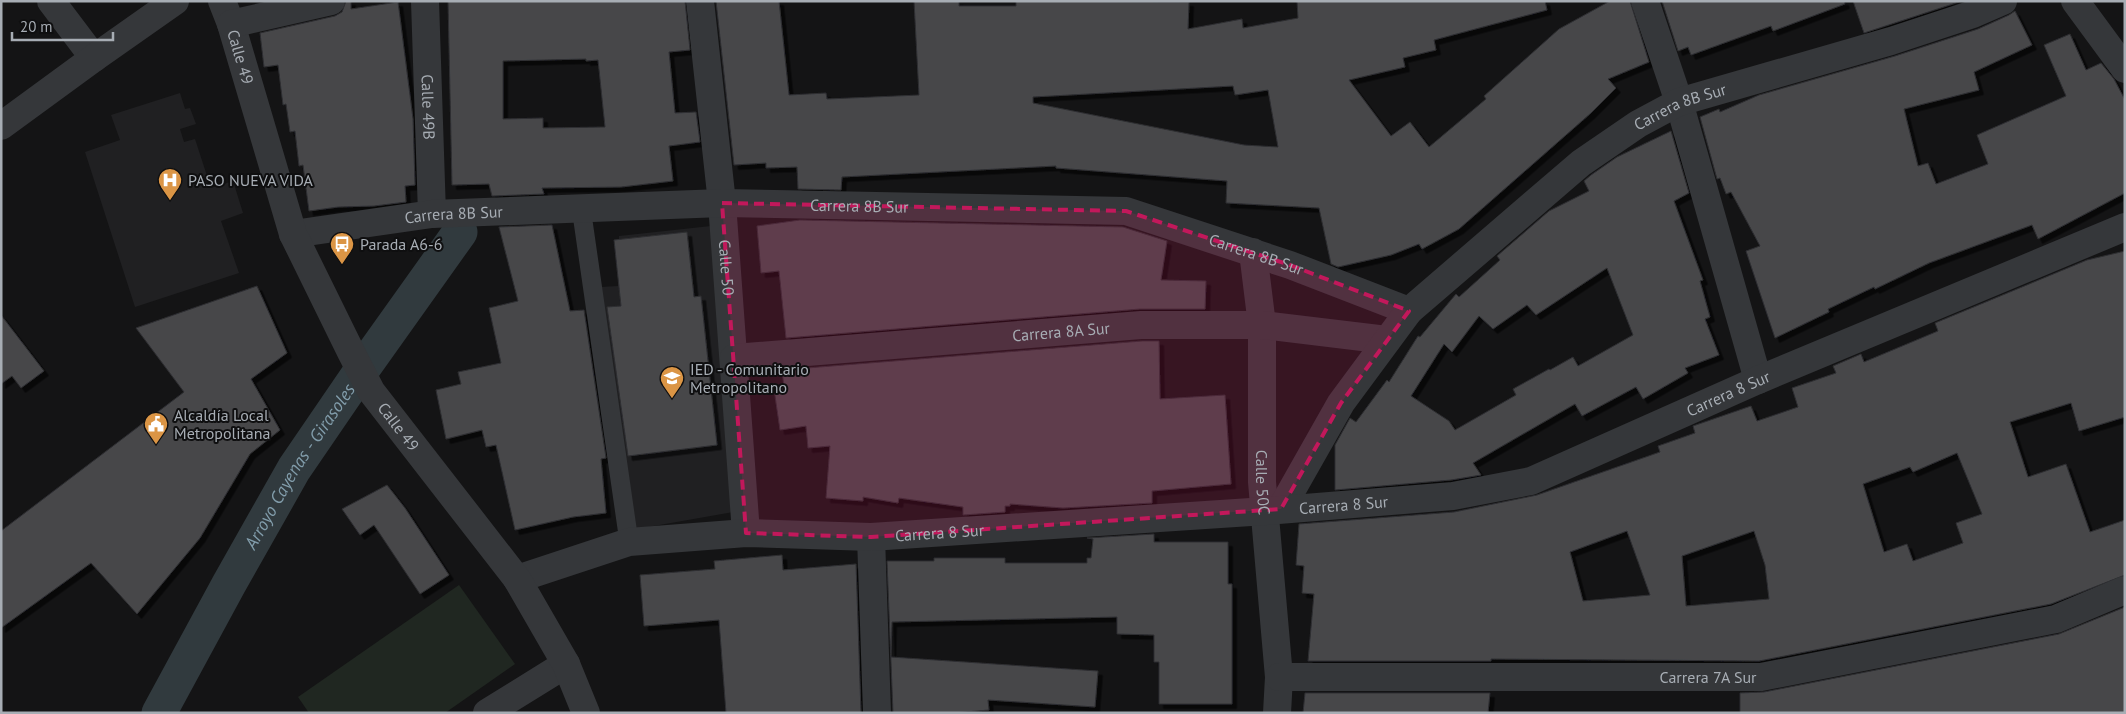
<svg xmlns="http://www.w3.org/2000/svg" width="2126" height="714" font-family="'PT Sans',sans-serif">
  <defs>
    <filter id="shadow"><feDropShadow dx="4.5" dy="4.5" stdDeviation="0" flood-color="#0009"/></filter>
  </defs>
  <rect width="100%" height="100%" fill="#141415"/>
  <path fill="#202022" d="M180,93L185,109L190,108L196,124L180,129L184,142L195,139L211,188L233,181L243,213L221,221L239,273L135,307L85,152L120,140L111,115Z
    M711,226L739,511L631,530L601,287L618,286L619,236Z"/>
  <path fill="#202721" d="M459,585L515,664L445,713H309L298,697Z"/>
  <g fill="none" stroke-linecap="round" stroke-linejoin="round">
    <path stroke="#313a3e" stroke-width="35" id="s1" d="M159,713L229,584L294,469L361,371L460,232"/>
  </g>
  <path fill="#46474a" stroke="#2e2e31" fill-rule="evenodd" filter="url(#shadow)" d="M346,1H351V9L398,2L413,119L415,185L405,186L406,202L374,206L338,207L309,211L303,165L299,166L295,131L290,132L286,104L283,105L278,65L264,67L260,33L335,16L342,12Z
    M448,1H685L690,50L669,52L675,113L696,112L700,142L669,146L673,181L621,187L542,188L544,194L492,196L489,184L452,185ZM586,59V61L598,60L605,127L543,128V118L503,119V61Z
    M716,1H779L789,95L826,93L827,99L919,95L914,1H959V6H1016V1L1189,2L1188,29L1242,19L1243,28L1298,18L1297,1H1545L1547,10L1434,40L1436,50L1403,58L1405,67L1349,80L1391,136L1410,122L1429,147L1486,99L1484,96L1559,29L1610,1H1630L1649,62L1608,79L1616,88L1591,113L1459,229L1422,249L1419,244L1391,255L1338,267L1331,264L1319,208L1226,203L1227,181L1056,168V166L842,177L841,190L798,189L797,167L766,168V163L734,165ZM1233,86L1235,95L1268,90L1278,147L1244,145L1033,103V97Z
    M1662,1H1844L1845,4L1773,31L1771,26L1691,55L1688,47L1678,51Z
    M1853,1H1962L1864,33Z
    M2015,11L2032,45L1974,72L1979,90L1904,109L1918,166L1928,163L1936,184L1988,164L1977,135L2066,96L2044,45L2070,34L2086,70L2101,63L2114,79L2125,100V193L2038,239L2032,225L1929,263L1875,289L1874,287L1828,309L1829,312L1775,338L1746,251L1760,246L1731,192L1726,194L1720,178L1717,179L1700,117L1719,109L1720,112L1759,95L1895,56L1978,29L2009,15Z
    M1671,131L1689,193L1674,201L1703,280L1700,281L1710,317L1705,319L1719,355L1685,368L1688,373L1643,399L1636,387L1582,416L1575,404L1473,463L1481,475L1451,480L1335,490V445L1350,418L1356,422L1387,380L1389,382L1418,336L1420,337L1456,294L1459,297L1500,260L1497,256L1549,211L1589,191L1584,181L1591,175L1617,157ZM1607,268L1633,335L1578,366L1573,357L1550,370L1549,369L1513,389L1516,395L1455,430L1449,421L1411,396L1444,344L1452,352L1479,316L1493,329L1527,305L1536,315Z
    M800,220L1123,227L1167,241L1161,280L1206,281L1205,309H1140L786,338L779,271L761,273L757,226Z
    M552,225L570,311L584,310L606,458L601,459L606,513L573,517L515,530L496,445L486,447L482,430L446,439L436,390L461,384L458,372L501,363L489,308L518,301L499,227Z
    M687,232L694,297L701,296L717,445L628,456L607,307L621,306L614,240Z
    M2125,251V417L2079,431L2071,403L2010,422L2028,477L2066,464L2090,532L2125,520V575L2051,604L1759,661L1491,659V661H1308L1314,594L1302,593L1304,566L1296,565L1299,524L1454,512L1537,495L1660,452L1658,446L1695,433L1693,426L1751,406L1757,421L1798,407L1792,388L1836,373L1833,366L1861,354L1864,362L1938,331L1935,323L2087,260ZM1957,453L1982,514L1956,523L1963,543L1913,561L1907,544L1884,552L1863,484L1910,467L1913,472ZM1627,531L1650,595L1583,601L1570,552ZM1754,531L1765,565L1769,599L1686,606L1682,556Z
    M257,286L287,353L251,379L280,430L250,454L200,538L137,614L91,563L1,628V531L184,392L136,328Z
    M1,315L44,371L21,388L12,376L1,384Z
    M1142,341H1159L1160,399L1225,395L1231,484L1152,491V503L1063,508L1010,504V506H1005V512L963,515V507L899,498L898,503L863,497V501L826,498L830,446L808,448L806,426L780,430L774,389L784,387L782,370Z
    M387,485L405,508L449,575L420,594L374,525L360,535L342,509Z
    M1154,534V542H1228V584H1232V704H1159V662H1154V635L1117,634V617L892,622L891,657L1098,671L1095,707L988,700L989,710L953,713H893L887,561H934V558H1005V563H1087V558H1091L1093,539L1087,538Z
    M782,555L783,570L856,564L861,713H726L719,620L644,626L640,575L715,569L714,561Z
    M2125,607V713H1740V693L1764,692L2059,634Z
    M1305,693H1490L1488,713H1303Z"/>
  <g fill="none" stroke-linecap="round" stroke-linejoin="round">
    <path stroke="#35373a" stroke-width="19" d="M581,207L629,542"/>
    <g stroke="#35373a" stroke-width="28">
      <path d="M51,1L94,58"/>
      <path id="s2" d="M425,1L432,214"/>
      <path id="s3" d="M700,1L722,203L746,533"/>
      <path d="M1645,1L1679,102L1758,380"/>
      <path d="M1,126L94,58L175,1"/>
      <path id="s4" d="M293,234L432,214L722,203L1126,211L1290,265L1409,311"/>
      <path id="s5" d="M1253,252L1262,325V482L1279,677L1277,713"/>
      <path id="s6" d="M734,358L1141,325H1262L1387,340"/>
      <path id="s7" d="M1281,509L1341,403L1409,311L1581,163L1638,124L1679,102L1891,41L1973,14L2003,1"/>
      <path d="M871,537L877,713"/>
      <path id="s8" d="M517,579L629,542L746,533L871,537L1266,511L1453,496L1531,481L1758,380L2125,227"/>
      <path id="s9" d="M1279,677H1761L2056,619L2125,590"/>
      <path d="M487,713L566,664"/>
    </g>
    <g stroke="#35373a" stroke-width="28">
      <path id="s10" d="M222,1L231,24L293,234L351,352L371,391L517,579L566,664L586,713"/>
      <path d="M2075,1L2125,69"/>
      <path d="M231,24L331,1"/>
    </g>
  </g>
  <path fill="#c2185b" fill-opacity="0.2" stroke="#c2185b" stroke-width="4" stroke-dasharray="10 6" stroke-linejoin="round" d="M722,203L1126,211L1290,265L1409,311L1341,403L1281,509L871,537L746,533Z"/>
  <defs>
    <g id="hospital-pin" transform="scale(1.25)"><path d="M0 17L-7.5 6A9.5 9.5 0 1 1 7.5 6Z" fill="#db9545" stroke="#0f0f10"/><path d="M-5-5h3v3.5h4V-5h3V5h-3V1.5h-4V5h-3Z" fill="#fff"/></g>
    <g id="bus-pin" transform="scale(1.25)"><path d="M0 17L-7.5 6A9.5 9.5 0 1 1 7.5 6Z" fill="#db9545" stroke="#0f0f10"/><path d="M-5-6H5V4H4V6H2V4H-2V6H-4V4H-5ZM-3.5-4V0h7V-4ZM-3.5 1.2v1.5H-2V1.2ZM2 1.2v1.5H3.5V1.2Z" fill="#fff"/></g>
    <g id="school-pin" transform="scale(1.25)"><path d="M0 17L-7.5 6A9.5 9.5 0 1 1 7.5 6Z" fill="#db9545" stroke="#0f0f10"/><path d="M0-5L7-2L0 1L-7-2ZM-4 1L0 2.5L4 1V4Q0 6-4 4Z" fill="#fff"/></g>
    <g id="civic-pin" transform="scale(1.25)"><path d="M0 17L-7.5 6A9.5 9.5 0 1 1 7.5 6Z" fill="#db9545" stroke="#0f0f10"/><path d="M-.6-6.5H3V-4.5H.6V-3L4-1V1h2V6H-6V1h2V-1L-.6-3ZM-1.2 2.5V6h2.4V2.5Z" fill="#fff"/></g>
  </defs>
  <g fill-rule="evenodd">
    <use href="#hospital-pin" x="170" y="180"/>
    <use href="#bus-pin" x="342" y="244"/>
    <use href="#school-pin" x="672" y="378"/>
    <use href="#civic-pin" x="156" y="424"/>
  </g>
  <g text-anchor="middle" stroke-width="4" stroke-linejoin="round" paint-order="stroke">
    <g font-size="16" fill="#a7adb4" stroke="#0f0f10">
      <text dy="6" stroke="none"><textPath href="#s10" startOffset="59">Calle 49</textPath></text>
      <text dy="6" stroke="none"><textPath href="#s2" startOffset="106">Calle 49B</textPath></text>
      <text dy="6" stroke="none"><textPath href="#s7" startOffset="578">Carrera 8B Sur</textPath></text>
      <text dy="6" stroke="none"><textPath href="#s4" startOffset="568">Carrera 8B Sur</textPath></text>
      <text dy="6" stroke="none"><textPath href="#s4" startOffset="162">Carrera 8B Sur</textPath></text>
      <text dy="6" stroke="none"><textPath href="#s4" startOffset="972">Carrera 8B Sur</textPath></text>
      <text dy="6" stroke="none"><textPath href="#s3" startOffset="268">Calle 50</textPath></text>
      <text dy="6" stroke="none"><textPath href="#s6" startOffset="328">Carrera 8A Sur</textPath></text>
      <text dy="6" stroke="none"><textPath href="#s8" startOffset="1239">Carrera 8 Sur</textPath></text>
      <text dy="6" stroke="none"><textPath href="#s10" startOffset="464">Calle 49</textPath></text>
      <text dy="6" stroke="none"><textPath href="#s5" startOffset="231">Calle 50C</textPath></text>
      <text dy="6" stroke="none"><textPath href="#s8" startOffset="834">Carrera 8 Sur</textPath></text>
      <text dy="6" stroke="none"><textPath href="#s8" startOffset="429">Carrera 8 Sur</textPath></text>
      <text dy="6" stroke="none"><textPath href="#s9" startOffset="429">Carrera 7A Sur</textPath></text>
    </g>
    <g font-size="16" fill="#a7adb4" stroke="#0f0f10" text-anchor="start">
      <text x="188" y="186">PASO NUEVA VIDA</text>
      <text x="360" y="250">Parada A6-6</text>
      <text x="690" y="375">IED - Comunitario<tspan x="690" dy="18">Metropolitano</tspan></text>
      <text x="174" y="421">Alcaldía Local<tspan x="174" dy="18">Metropolitana</tspan></text>
    </g>
    <g font-size="18" font-style="italic" fill="#829dab" stroke="#0f0f10">
      <text dy="6" stroke="none"><textPath href="#s1" startOffset="284">Arroyo Cayenas - Girasoles</textPath></text>
    </g>
  </g>
  <rect width="2126" height="714" fill="none" stroke="#a7adb4" stroke-width="5"/>
  <path d="M12 32v8h101v-8" fill="none" stroke="#a7adb4" stroke-width="2.5"/>
  <text x="20" y="32" font-size="15" fill="#a7adb4" stroke="#0f0f10" stroke-width="4" paint-order="stroke">20 m</text>
</svg>
